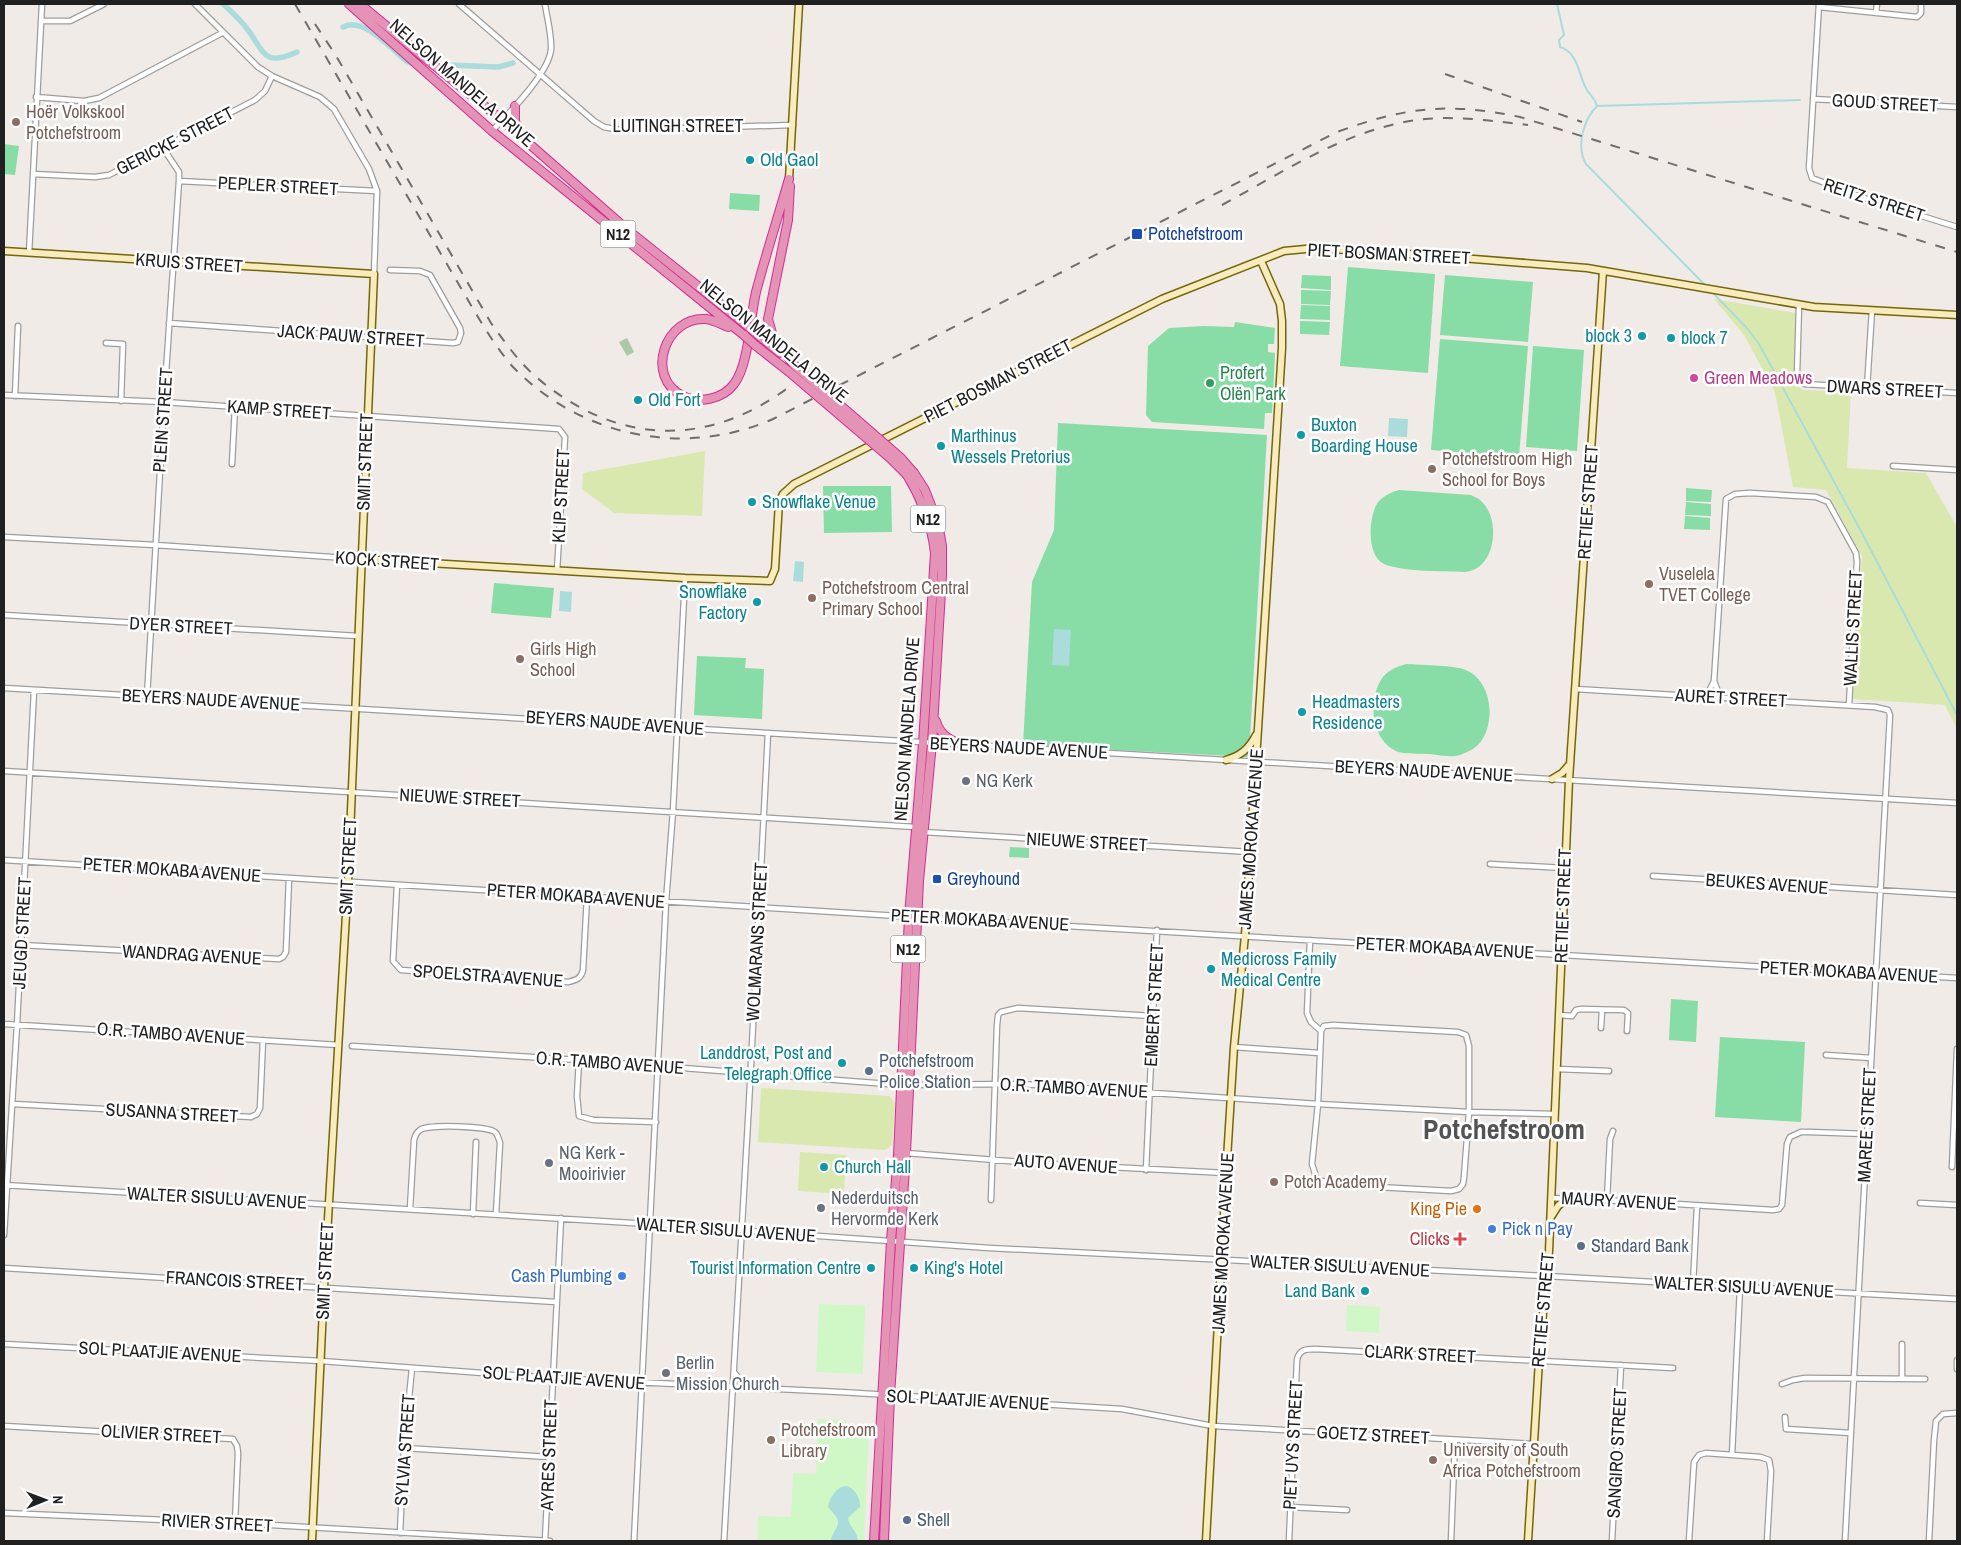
<svg xmlns="http://www.w3.org/2000/svg" width="1961" height="1545" font-family="'Archivo Narrow',sans-serif">
  <rect width="100%" height="100%" fill="#f0ebe7"/>
  <path fill="#d9e8af" d="M1714,299L1796,313L1794,378L1797,386L1804,390L1851,392L1847,468L1926,473L1957,527V729L1945,705L1853,699L1862,556L1826,490L1793,487L1775,392L1744,335Z
    M705,451L702,516L614,513L582,489L583,473Z
    M761,1088L889,1096L895,1103L892,1145L885,1150L758,1142Z
    M800,1152L846,1155L844,1194L798,1191Z"/>
  <path fill="#acc8a9" d="M627,338L634,352L627,356L619,342Z"/>
  <path fill="#cff8c6" d="M819,1304L865,1306L863,1374L816,1372Z
    M1347,1305L1380,1307L1379,1333L1346,1331Z
    M818,1419L846,1420V1427L869,1428L864,1541H757L758,1516L791,1517L793,1473L816,1474Z"/>
  <path fill="#88dca6" d="M4,144L19,146L15,175L4,174Z
    M730,193L760,195L759,211L729,209Z
    M1348,267L1435,274L1428,373L1340,366Z
    M1302,275L1331,276V290L1301,288Z
    M1445,275L1533,282L1528,342L1440,335Z
    M1301,290L1331,291L1330,305L1301,304Z
    M1301,305L1330,306V320L1300,319Z
    M1300,321L1330,322L1329,335L1300,334Z
    M1235,322L1275,328L1274,344H1268V352L1275,353L1272,413H1265L1264,429L1152,422L1146,415L1148,346L1169,328L1204,326L1234,327Z
    M1440,339L1528,346L1519,457L1431,450Z
    M1533,346L1584,350L1577,451L1526,447Z
    M1058,423L1267,435L1249,757L1023,745L1032,582L1054,530Z
    M823,486H891L892,532L824,533Z
    M1686,488L1712,490L1711,502L1686,501Z
    M1399,490L1471,495C1474,497 1479,498 1481,501C1497,515 1497,549 1482,564C1477,569 1472,571 1465,572C1443,571 1403,572 1384,564C1366,556 1368,514 1379,501C1385,495 1392,492 1399,490Z
    M1686,502L1711,504V516L1685,515Z
    M1685,516L1710,518V530L1684,529Z
    M494,583L554,588L551,618L491,613Z
    M697,656L746,658L745,668L764,669L762,719L694,715Z
    M1406,664C1420,665 1450,665 1463,669C1491,678 1496,718 1482,740C1477,748 1468,752 1460,755C1451,758 1440,755 1430,754C1420,753 1405,755 1396,751C1371,739 1368,701 1381,680C1386,671 1396,667 1406,664Z
    M1010,847L1029,848V858L1009,857Z
    M1671,999L1698,1001L1696,1042L1669,1040Z
    M1720,1037L1805,1042L1801,1122L1715,1117Z"/>
  <path fill="#a9dcdb" d="M1389,418L1408,419L1407,437L1388,436Z
    M795,561L804,562L803,582L793,581Z
    M560,591L572,592L571,612L559,611Z
    M1054,629L1071,630L1069,666L1052,665Z
    M846,1486C854,1487 861,1499 860,1507L848,1518C849,1527 858,1532 858,1541H831C831,1534 839,1527 838,1521C837,1516 831,1511 828,1507C830,1497 836,1487 846,1486Z"/>
  <g fill="none" stroke-linecap="round" stroke-linejoin="round">
    <path stroke="#a9dcdb" stroke-width="2" d="M1557,4L1564,35L1559,40L1560,47C1579,53 1578,75 1587,90C1591,97 1594,96 1597,106
      M1706,286L1586,164C1576,147 1583,120 1597,106L1800,100
      M1711,291L1746,327L1759,344L1862,533L1957,715"/>
    <path stroke="#a9dcdb" stroke-width="5.5" d="M223,4C232,12 241,20 248,30C265,53 264,67 297,52
      M343,27C363,16 391,48 406,61L411,63
      M449,65L498,67L513,63"/>
    <g stroke="#9d9d9d" stroke-width="7">
      <path id="street" d="M195,4L258,67L272,76L320,97L334,109L369,169L377,191L374,274
        M459,4L594,121L604,127L620,130L793,125
        M1819,4L1809,168L1812,178L1864,198L1957,227
        M1819,7L1917,17L1921,13V4
        M1876,13L1877,4
        M41,21H70L104,4
        M36,97L84,101L99,98L222,33
        M1813,99L1957,107
        M492,131C509,113 548,74 551,50C552,35 547,18 545,4
        M33,174L95,177L109,175L255,100L265,91L272,76
        M179,181L377,191
        M29,253L42,4
        M1799,305L1797,374L1804,384L1957,393
        M169,323L453,343L458,342L461,333L460,328L430,275L420,271L390,270
        M106,343L123,344L121,401
        M1867,388L1872,310
        M4,395L164,402L559,429L565,437L557,571
        M15,396L18,326
        M232,464L235,407
        M1893,466L1957,470
        M4,537L155,545L361,559
        M4,615L358,636
        M1714,681L1720,697
        M4,688L1957,803
        M1575,689L1875,707L1888,710L1890,715L1845,1541
        M147,697L164,402L179,181V172L163,148
        M1706,697L1714,681L1726,499L1735,494L1750,493L1816,497L1828,502L1856,553L1857,562L1849,705
        M4,771L915,827
        M923,832L1250,852
        M4,860L946,919L1957,978
        M1490,864L1565,868
        M1653,876L1957,895
        M397,885L393,961L401,970L568,982C576,980 581,979 583,970L587,897
        M1310,940L1307,1013L1311,1022L1321,1031
        M21,945L279,959L283,957L286,952L289,878
        M1559,1015L1572,1016L1576,1010L1581,1009L1624,1010L1628,1013L1627,1031
        M4,1024L339,1045
        M1333,1025L1458,1032L1466,1035L1469,1046V1112L1464,1177L1463,1184L1459,1189L1451,1191L1341,1185L1317,1180L1312,1164L1318,1104L1321,1031L1324,1026Z
        M1601,1028L1602,1010
        M352,1046L579,1060L901,1085L1021,1084L1318,1104L1469,1112L1554,1114
        M1234,1047L1319,1053
        M1826,1055L1871,1058
        M579,1060L577,1096L579,1116L593,1120L656,1122
        M1557,1069L1609,1071
        M13,1104L251,1117L257,1114L260,1108L263,1040
        M906,1153L1033,1163L1226,1173
        M1952,1167L1957,1049
        M1146,1170L1157,930
        M4,1185L649,1224L989,1248L1546,1276L1957,1299
        M1551,1198L1645,1202L1773,1210L1779,1209L1782,1205L1787,1144L1790,1137L1801,1132H1809L1867,1134
        M991,1200L997,1025L998,1015L1001,1012L1018,1008L1153,1016
        M1607,1200L1610,1139L1613,1131
        M1920,1203L1957,1205
        M410,1209L414,1140C415,1136 417,1132 420,1130C427,1124 487,1126 495,1132C498,1135 499,1139 500,1143L496,1214
        M473,1214L476,1142
        M4,1235L17,1025L34,690
        M4,1268L556,1302
        M1693,1285L1697,1206
        M4,1344L321,1361L552,1378L840,1392L1122,1409L1213,1426L1533,1444
        M1957,1369V1360
        M734,1372L742,1383L749,1388
        M1902,1379V1344
        M1782,1384L1793,1380L1805,1378L1925,1379
        M1785,1417L1786,1429L1851,1433
        M4,1426L233,1439L237,1446L238,1453L235,1523
        M404,1448L549,1457
        M1732,1455L1740,1287
        M1290,1507L1347,1510
        M4,1513L235,1523L550,1541
        M400,1533L404,1448L412,1368
        M545,1541L561,1218
        M634,1541L666,902L673,811L685,578
        M724,1541L749,1103L768,733
        M1289,1541L1297,1360C1299,1350 1305,1349 1315,1349L1673,1368
        M1451,1541L1455,1440
        M1612,1541L1621,1365
        M1689,1541L1694,1462L1699,1455L1706,1453L1760,1457L1769,1460L1771,1471L1767,1541
        M1929,1541L1934,1440L1936,1421L1943,1414L1957,1413"/>
    </g>
    <g stroke="#756609" stroke-width="9">
      <path id="secondary" d="M789,179L799,4
        M4,251L374,274L348,881L324,1287L312,1541
        M361,559L685,578L770,581L775,569L779,502L783,494L794,484L1162,299L1284,251L1316,248L1424,255L1587,268L1814,307L1957,315
        M1226,760C1240,756 1249,749 1256,735
        M1552,779L1562,773L1570,764
        M1551,1217L1558,1206L1566,1199
        M1206,1541L1227,1159L1234,1047L1245,935L1282,348V321L1280,304L1261,261
        M1528,1541L1540,1344L1549,1251L1569,780L1603,271"/>
    </g>
    <g stroke="#d52d91" stroke-width="10">
      <path id="highway" d="M349,4L492,131L745,336
        M360,4L420,54L502,120L630,232L743,322
        M515,106V121L519,133
        M790,186L788,220L768,319L774,340L795,366
        M728,327C721,324 714,320 706,319C665,316 644,377 683,396C699,404 723,399 734,384C749,365 750,317 756,292C766,254 778,217 789,179
        M757,334L780,353
        M755,345L788,371
        M936,721C940,735 950,740 962,745
        M874,1541L891,1241L898,1155L909,916L923,743L935,553C932,524 922,500 907,475
        M884,1541L890,1396L906,1153L919,881L932,743L942,575V546L938,524L925,490L914,473"/>
    </g>
    <use href="#street" stroke="#fff" stroke-width="4.5"/>
    <use href="#secondary" stroke="#f8ecbe" stroke-width="6"/>
    <use href="#highway" stroke="#e492b6" stroke-width="8"/>
    <path stroke="#6e6e6e" stroke-width="2" stroke-dasharray="10 10" stroke-linecap="butt" d="M295,4L472,307C484,327 497,349 513,367C581,437 684,458 773,419L1337,132C1405,107 1448,102 1520,117L1957,252
      M315,24L335,54L491,323C504,341 518,361 535,376C616,446 709,449 793,384
      M1445,74L1582,122
      M1222,205C1287,170 1350,127 1425,119C1459,116 1494,121 1528,125"/>
    <g stroke="#d52d91" stroke-width="10" stroke-linecap="butt">
      <path id="highway-bridge" d="M743,322L757,334
        M745,336L755,345
        M795,366L901,458L914,473
        M788,371L890,458L907,475"/>
    </g>
    <use href="#highway-bridge" stroke="#e492b6" stroke-width="8"/>
  </g>
  <g fill="#8d6e63" stroke="#fff" stroke-width="2">
    <circle cx="16" cy="122" r="5"/>
    <circle cx="1432" cy="469" r="5"/>
    <circle cx="1649" cy="584" r="5"/>
    <circle cx="812" cy="598" r="5"/>
    <circle cx="520" cy="659" r="5"/>
    <circle cx="1274" cy="1182" r="5"/>
    <circle cx="771" cy="1440" r="5"/>
    <circle cx="1433" cy="1460" r="5"/>
  </g>
  <g fill="#0f9aa8" stroke="#fff" stroke-width="2">
    <circle cx="750" cy="160" r="5"/>
    <circle cx="1642" cy="336" r="5"/>
    <circle cx="1671" cy="338" r="5"/>
    <circle cx="638" cy="400" r="5"/>
    <circle cx="1301" cy="435" r="5"/>
    <circle cx="941" cy="446" r="5"/>
    <circle cx="752" cy="502" r="5"/>
    <circle cx="757" cy="602" r="5"/>
    <circle cx="1302" cy="712" r="5"/>
    <circle cx="1211" cy="969" r="5"/>
    <circle cx="842" cy="1063" r="5"/>
    <circle cx="824" cy="1167" r="5"/>
    <circle cx="871" cy="1268" r="5"/>
    <circle cx="914" cy="1268" r="5"/>
    <circle cx="1365" cy="1291" r="5"/>
  </g>
  <g fill="#1a4fb4" stroke="#fff" stroke-width="2">
    <rect x="1131" y="228" width="12" height="12" rx="2.5"/>
    <rect x="932" y="874" width="10" height="10" rx="2.5"/>
  </g>
  <circle fill="#d1479c" stroke="#fff" stroke-width="2" cx="1694" cy="378" r="5"/>
  <circle fill="#2e9e5b" stroke="#fff" stroke-width="2" cx="1210" cy="383" r="5"/>
  <g fill="#6b7280" stroke="#fff" stroke-width="2">
    <circle cx="966" cy="781" r="5"/>
    <circle cx="549" cy="1163" r="5"/>
    <circle cx="821" cy="1208" r="5"/>
    <circle cx="666" cy="1373" r="5"/>
  </g>
  <g fill="#5c6f8a" stroke="#fff" stroke-width="2">
    <circle cx="869" cy="1071" r="5"/>
    <circle cx="1581" cy="1246" r="5"/>
    <circle cx="907" cy="1520" r="5"/>
  </g>
  <circle fill="#e8710a" stroke="#fff" stroke-width="2" cx="1477" cy="1209" r="5"/>
  <g fill="#3f7fe0" stroke="#fff" stroke-width="2">
    <circle cx="1492" cy="1229" r="5"/>
    <circle cx="622" cy="1276" r="5"/>
  </g>
  <path fill="#e0444e" stroke="#fff" stroke-width="2" d="M1457.5 1231.5h5v5h5v5h-5v5h-5v-5h-5v-5h5z"/>
  <g text-anchor="middle" stroke-width="5" stroke-linejoin="round" paint-order="stroke">
    <g fill="#fff" stroke="#636363" stroke-width="1">
      <rect x="600.5" y="220.5" width="35" height="27" rx="4"/>
      <rect x="910.5" y="505.5" width="35" height="27" rx="4"/>
      <rect x="890.5" y="935.5" width="35" height="27" rx="4"/>
    </g>
    <g font-size="16" font-weight="bold" fill="#202020">
      <text x="618" y="240">N12</text>
      <text x="928" y="525">N12</text>
      <text x="908" y="955">N12</text>
    </g>
    <g font-size="18" fill="#202020" stroke="#fff">
      <text transform="translate(462 83) rotate(41)" y="6">NELSON MANDELA DRIVE</text>
      <text transform="translate(1885 103) rotate(3)" y="6">GOUD STREET</text>
      <text x="678" y="132">LUITINGH STREET</text>
      <text transform="translate(175 141) rotate(-27)" y="6">GERICKE STREET</text>
      <text transform="translate(278 186) rotate(3)" y="6">PEPLER STREET</text>
      <text transform="translate(1874 200) rotate(18)" y="6">REITZ STREET</text>
      <text transform="translate(1389 254) rotate(3)" y="6">PIET BOSMAN STREET</text>
      <text transform="translate(189 263) rotate(4)" y="6">KRUIS STREET</text>
      <text transform="translate(351 336) rotate(4)" y="6">JACK PAUW STREET</text>
      <text transform="translate(774 341) rotate(39)" y="6">NELSON MANDELA DRIVE</text>
      <text transform="translate(998 381) rotate(-27)" y="6">PIET BOSMAN STREET</text>
      <text transform="translate(1885 389) rotate(3)" y="6">DWARS STREET</text>
      <text transform="translate(279 410) rotate(4)" y="6">KAMP STREET</text>
      <text transform="translate(163 420) rotate(-86)" y="6">PLEIN STREET</text>
      <text transform="translate(365 462) rotate(-88)" y="6">SMIT STREET</text>
      <text transform="translate(561 496) rotate(-87)" y="6">KLIP STREET</text>
      <text transform="translate(1588 502) rotate(-86)" y="6">RETIEF STREET</text>
      <text transform="translate(387 561) rotate(4)" y="6">KOCK STREET</text>
      <text transform="translate(181 626) rotate(3)" y="6">DYER STREET</text>
      <text transform="translate(1853 628) rotate(-87)" y="6">WALLIS STREET</text>
      <text transform="translate(1731 698) rotate(3)" y="6">AURET STREET</text>
      <text transform="translate(211 700) rotate(3)" y="6">BEYERS NAUDE AVENUE</text>
      <text transform="translate(615 723) rotate(4)" y="6">BEYERS NAUDE AVENUE</text>
      <text transform="translate(907 729) rotate(-86)" y="6">NELSON MANDELA DRIVE</text>
      <text transform="translate(1019 748) rotate(3)" y="6">BEYERS NAUDE AVENUE</text>
      <text transform="translate(1424 771) rotate(3)" y="6">BEYERS NAUDE AVENUE</text>
      <text transform="translate(460 798) rotate(3)" y="6">NIEUWE STREET</text>
      <text transform="translate(1251 839) rotate(-86)" y="6">JAMES MOROKA AVENUE</text>
      <text transform="translate(1087 842) rotate(3)" y="6">NIEUWE STREET</text>
      <text transform="translate(348 866) rotate(-87)" y="6">SMIT STREET</text>
      <text transform="translate(172 870) rotate(4)" y="6">PETER MOKABA AVENUE</text>
      <text transform="translate(1767 884) rotate(4)" y="6">BEUKES AVENUE</text>
      <text transform="translate(576 896) rotate(4)" y="6">PETER MOKABA AVENUE</text>
      <text transform="translate(1563 906) rotate(-88)" y="6">RETIEF STREET</text>
      <text transform="translate(980 920) rotate(3)" y="6">PETER MOKABA AVENUE</text>
      <text transform="translate(22 933) rotate(-87)" y="6">JEUGD STREET</text>
      <text transform="translate(757 942) rotate(-87)" y="6">WOLMARANS STREET</text>
      <text transform="translate(1445 948) rotate(3)" y="6">PETER MOKABA AVENUE</text>
      <text transform="translate(192 955) rotate(3)" y="6">WANDRAG AVENUE</text>
      <text transform="translate(1849 972) rotate(3)" y="6">PETER MOKABA AVENUE</text>
      <text transform="translate(488 976) rotate(4)" y="6">SPOELSTRA AVENUE</text>
      <text transform="translate(1154 1005) rotate(-87)" y="6">EMBERT STREET</text>
      <text transform="translate(171 1034) rotate(4)" y="6">O.R. TAMBO AVENUE</text>
      <text transform="translate(610 1063) rotate(4)" y="6">O.R. TAMBO AVENUE</text>
      <text transform="translate(1074 1088) rotate(3)" y="6">O.R. TAMBO AVENUE</text>
      <text transform="translate(172 1113) rotate(3)" y="6">SUSANNA STREET</text>
      <text transform="translate(1867 1125) rotate(-87)" y="6">MAREE STREET</text>
      <text transform="translate(1066 1164) rotate(4)" y="6">AUTO AVENUE</text>
      <text transform="translate(217 1198) rotate(3)" y="6">WALTER SISULU AVENUE</text>
      <text transform="translate(1619 1201) rotate(3)" y="6">MAURY AVENUE</text>
      <text transform="translate(726 1230) rotate(4)" y="6">WALTER SISULU AVENUE</text>
      <text transform="translate(1223 1243) rotate(-87)" y="6">JAMES MOROKA AVENUE</text>
      <text transform="translate(1340 1266) rotate(3)" y="6">WALTER SISULU AVENUE</text>
      <text transform="translate(325 1271) rotate(-87)" y="6">SMIT STREET</text>
      <text transform="translate(235 1281) rotate(3)" y="6">FRANCOIS STREET</text>
      <text transform="translate(1744 1287) rotate(3)" y="6">WALTER SISULU AVENUE</text>
      <text transform="translate(1543 1310) rotate(-85)" y="6">RETIEF STREET</text>
      <text transform="translate(160 1352) rotate(3)" y="6">SOL PLAATJIE AVENUE</text>
      <text transform="translate(1420 1354) rotate(3)" y="6">CLARK STREET</text>
      <text transform="translate(564 1378) rotate(4)" y="6">SOL PLAATJIE AVENUE</text>
      <text transform="translate(968 1400) rotate(3)" y="6">SOL PLAATJIE AVENUE</text>
      <text transform="translate(161 1434) rotate(3)" y="6">OLIVIER STREET</text>
      <text transform="translate(1373 1435) rotate(3)" y="6">GOETZ STREET</text>
      <text transform="translate(1293 1445) rotate(-87)" y="6">PIET UYS STREET</text>
      <text transform="translate(405 1450) rotate(-86)" y="6">SYLVIA STREET</text>
      <text transform="translate(1617 1453) rotate(-87)" y="6">SANGIRO STREET</text>
      <text transform="translate(549 1455) rotate(-88)" y="6">AYRES STREET</text>
      <text transform="translate(217 1523) rotate(3)" y="6">RIVIER STREET</text>
    </g>
    <g font-size="18" fill="#785e54" stroke="#fff" text-anchor="start">
      <text x="26" y="118">Hoër Volkskool<tspan x="26" dy="21">Potchefstroom</tspan></text>
      <text x="1442" y="465">Potchefstroom High<tspan x="1442" dy="21">School for Boys</tspan></text>
      <text x="1659" y="580">Vuselela<tspan x="1659" dy="21">TVET College</tspan></text>
      <text x="822" y="594">Potchefstroom Central<tspan x="822" dy="21">Primary School</tspan></text>
      <text x="530" y="655">Girls High<tspan x="530" dy="21">School</tspan></text>
      <text x="1284" y="1188">Potch Academy</text>
      <text x="781" y="1436">Potchefstroom<tspan x="781" dy="21">Library</tspan></text>
      <text x="1443" y="1456">University of South<tspan x="1443" dy="21">Africa Potchefstroom</tspan></text>
    </g>
    <g font-size="18" fill="#0d838f" stroke="#fff" text-anchor="start">
      <text x="760" y="166">Old Gaol</text>
      <text x="1632" y="342" text-anchor="end">block 3</text>
      <text x="1681" y="344">block 7</text>
      <text x="648" y="406">Old Fort</text>
      <text x="1311" y="431">Buxton<tspan x="1311" dy="21">Boarding House</tspan></text>
      <text x="951" y="442">Marthinus<tspan x="951" dy="21">Wessels Pretorius</tspan></text>
      <text x="762" y="508">Snowflake Venue</text>
      <text x="747" y="598" text-anchor="end">Snowflake<tspan x="747" dy="21">Factory</tspan></text>
      <text x="1312" y="708">Headmasters<tspan x="1312" dy="21">Residence</tspan></text>
      <text x="1221" y="965">Medicross Family<tspan x="1221" dy="21">Medical Centre</tspan></text>
      <text x="832" y="1059" text-anchor="end">Landdrost, Post and<tspan x="832" dy="21">Telegraph Office</tspan></text>
      <text x="834" y="1173">Church Hall</text>
      <text x="861" y="1274" text-anchor="end">Tourist Information Centre</text>
      <text x="924" y="1274">King's Hotel</text>
      <text x="1355" y="1297" text-anchor="end">Land Bank</text>
    </g>
    <g font-size="18" fill="#164399" stroke="#fff" text-anchor="start">
      <text x="1148" y="240">Potchefstroom</text>
      <text x="947" y="885">Greyhound</text>
    </g>
    <g font-size="18" fill="#27864d" stroke="#fff" text-anchor="start">
      <text x="1220" y="379">Profert<tspan x="1220" dy="21">Olën Park</tspan></text>
    </g>
    <g font-size="18" fill="#b23c85" stroke="#fff" text-anchor="start">
      <text x="1704" y="384">Green Meadows</text>
    </g>
    <g font-size="18" fill="#5b616d" stroke="#fff" text-anchor="start">
      <text x="976" y="787">NG Kerk</text>
      <text x="559" y="1159">NG Kerk -<tspan x="559" dy="21">Mooirivier</tspan></text>
      <text x="831" y="1204">Nederduitsch<tspan x="831" dy="21">Hervormde Kerk</tspan></text>
      <text x="676" y="1369">Berlin<tspan x="676" dy="21">Mission Church</tspan></text>
    </g>
    <g font-size="18" fill="#4e5e75" stroke="#fff" text-anchor="start">
      <text x="879" y="1067">Potchefstroom<tspan x="879" dy="21">Police Station</tspan></text>
      <text x="1591" y="1252">Standard Bank</text>
      <text x="917" y="1526">Shell</text>
    </g>
    <g font-size="18" fill="#c56008" stroke="#fff" text-anchor="end">
      <text x="1467" y="1215">King Pie</text>
    </g>
    <g font-size="18" fill="#366cbe" stroke="#fff" text-anchor="start">
      <text x="1502" y="1235">Pick n Pay</text>
      <text x="612" y="1282" text-anchor="end">Cash Plumbing</text>
    </g>
    <g font-size="18" fill="#be3a42" stroke="#fff" text-anchor="end">
      <text x="1450" y="1245">Clicks</text>
    </g>
    <g font-size="28" font-weight="bold" fill="#535353" stroke="#fff">
      <text x="1504" y="1139">Potchefstroom</text>
    </g>
  </g>
  <rect width="1961" height="1545" fill="none" stroke="#202020" stroke-width="10"/>
  <g transform="translate(45 1500) rotate(89)" stroke="#ffffff" stroke-width="4" paint-order="stroke">
  <path d="M0-4L9 19L0 12L-9 19Z" fill="#202020"/>
  <text y="-8" font-size="14" font-weight="bold" text-anchor="middle" fill="#202020">N</text>
  </g>
</svg>
